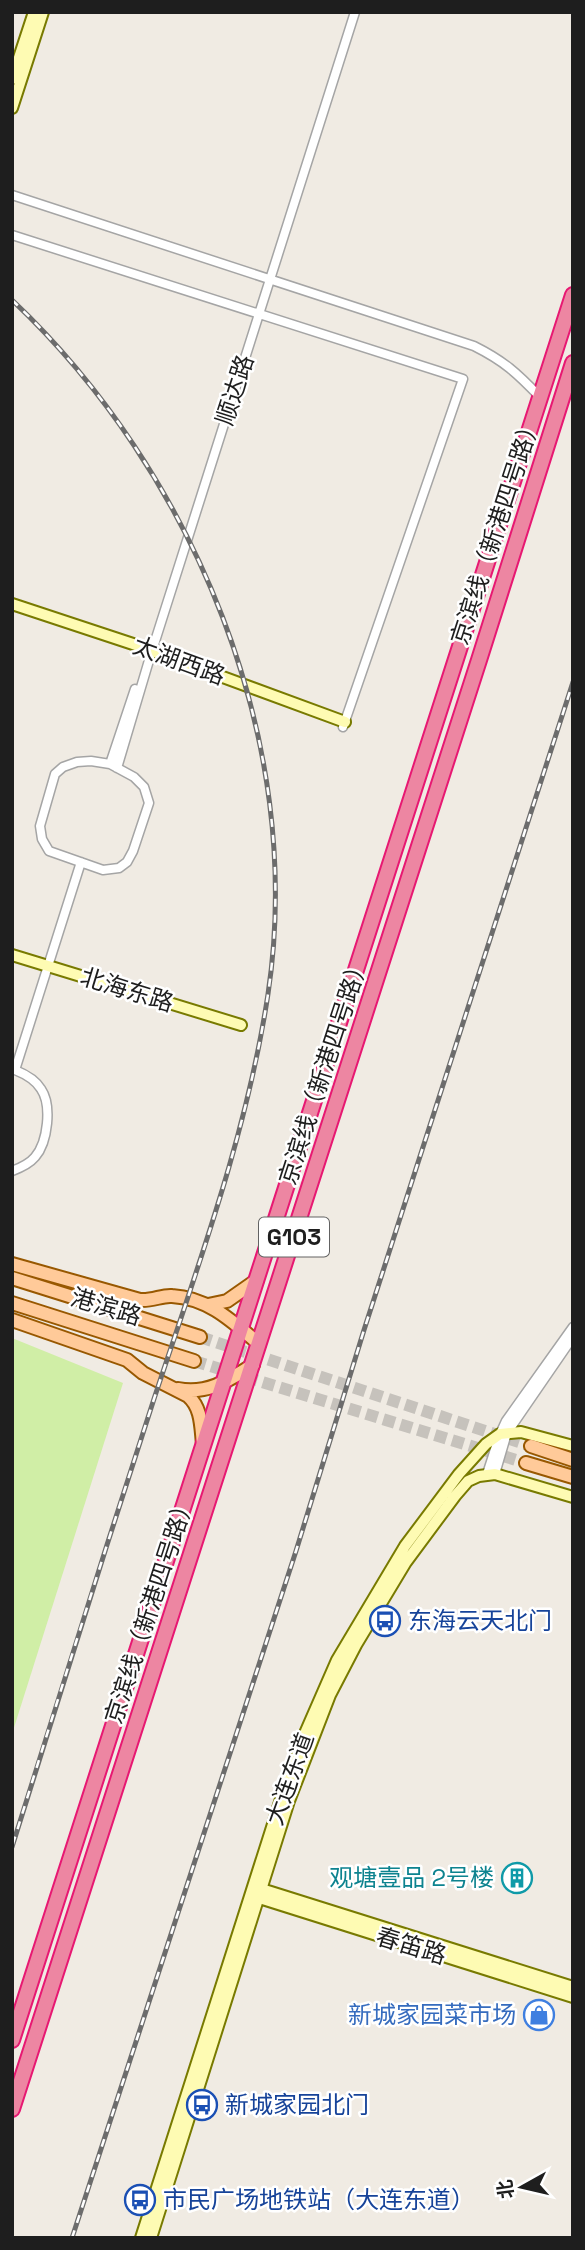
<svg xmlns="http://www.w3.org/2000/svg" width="585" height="2250" font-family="'Space Grotesk','Noto Sans SC',sans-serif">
  <rect width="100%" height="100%" fill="#f0ebe3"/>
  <path fill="#d0eea6" d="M12,1338L123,1383L12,1734Z"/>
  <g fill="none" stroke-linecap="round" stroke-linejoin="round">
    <path stroke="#c6c2bc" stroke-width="12" stroke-dasharray="12 6" stroke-linecap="butt" d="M200,1337L531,1446
      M194,1361L526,1463"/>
    <g stroke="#a5a5a5" stroke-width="11">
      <path id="street" d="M12,195L474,346C504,361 517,373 540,397
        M12,235L463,379L343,727
        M91,761L110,764L134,777L144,787L149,803L133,851L127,862L119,868L103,870L49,851L42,839L40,826L55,774L63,767L77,762Z
        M110,764L135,689
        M117,768L150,657L355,12
        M12,1070H15L81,862
        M12,1171C20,1168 30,1163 35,1157C48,1142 52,1105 41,1089C35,1079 25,1074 15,1070
        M487,1474L500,1434L506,1421L573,1327
        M495,1474L507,1433L573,1337"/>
    </g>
    <g stroke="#787a00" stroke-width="14">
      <path id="secondary" d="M12,79L34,12
        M12,108L43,12
        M12,604L133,644L345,722
        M12,955L241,1025
        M255,1887L573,1987
        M253,1896L573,1997
        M141,2238L281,1799L306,1731L337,1660L405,1546L459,1474L486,1444L500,1434L521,1432L573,1446
        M151,2238L289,1801L330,1695L356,1645L406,1562L455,1496L468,1481L479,1476L495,1474L573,1497"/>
    </g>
    <g stroke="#985800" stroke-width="16">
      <path id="primary" d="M12,1264L140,1300C153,1301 162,1295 172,1296C209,1298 233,1322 259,1344
        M12,1278L200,1337
        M12,1303L194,1361
        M208,1305L227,1301L257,1280
        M12,1320L127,1360L143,1373L188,1396C202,1408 201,1427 203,1444
        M178,1389C207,1395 229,1380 253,1365
        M531,1446L573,1460
        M526,1463L573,1477"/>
    </g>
    <g stroke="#e71872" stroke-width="18">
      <path id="highway" d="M12,2040L573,295
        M12,2109L479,660L573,363"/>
    </g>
    <use href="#street" stroke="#fff" stroke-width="8"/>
    <use href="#secondary" stroke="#fefbb3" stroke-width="10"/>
    <use href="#primary" stroke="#ffca99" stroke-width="12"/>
    <use href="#highway" stroke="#ed86a2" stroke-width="14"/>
    <g stroke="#6c6c6c" stroke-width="5">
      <path id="rail" d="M12,300C194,472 306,742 268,994C247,1134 197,1268 153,1402C105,1550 58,1698 12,1847
        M72,2238L296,1551L364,1330L573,682"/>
    </g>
    <use href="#rail" stroke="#fff" stroke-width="2.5" stroke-dasharray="8" stroke-linecap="butt"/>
  </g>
  <defs>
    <g id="bus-ring" transform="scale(1.575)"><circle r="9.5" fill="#fff" stroke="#1a4fb4" stroke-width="1.5"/><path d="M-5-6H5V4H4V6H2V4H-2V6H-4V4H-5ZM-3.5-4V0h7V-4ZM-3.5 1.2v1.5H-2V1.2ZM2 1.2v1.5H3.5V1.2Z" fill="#1a4fb4"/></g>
    <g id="building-ring" transform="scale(1.575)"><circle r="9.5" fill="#fff" stroke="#0f9aa8" stroke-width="1.5"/><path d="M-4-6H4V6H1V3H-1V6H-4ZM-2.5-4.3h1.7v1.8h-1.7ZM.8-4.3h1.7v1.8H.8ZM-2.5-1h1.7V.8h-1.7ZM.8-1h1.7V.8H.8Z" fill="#0f9aa8"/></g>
    <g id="shop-ring" transform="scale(1.575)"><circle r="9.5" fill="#fff" stroke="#3f7fe0" stroke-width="1.5"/><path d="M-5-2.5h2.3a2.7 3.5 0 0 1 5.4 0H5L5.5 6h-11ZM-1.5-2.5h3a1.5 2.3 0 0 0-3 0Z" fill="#3f7fe0"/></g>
  </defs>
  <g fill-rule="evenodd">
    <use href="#bus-ring" x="385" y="1621"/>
    <use href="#building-ring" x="517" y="1878"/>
    <use href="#shop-ring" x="539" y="2015"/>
    <use href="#bus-ring" x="202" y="2105"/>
    <use href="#bus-ring" x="140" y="2200"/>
  </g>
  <g text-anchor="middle" stroke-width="5" stroke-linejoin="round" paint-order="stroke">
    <rect fill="#fff" stroke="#626262" stroke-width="2" x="259" y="1217.5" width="70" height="39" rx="5"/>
    <g font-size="23" font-weight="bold" fill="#1e1e1e">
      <text x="294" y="1245">G103</text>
    </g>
    <g font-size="24" fill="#1e1e1e" stroke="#fff">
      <text transform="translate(235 390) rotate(-72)" y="8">顺达路</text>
      <text transform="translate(496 530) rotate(-72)" y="8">京滨线（新港四号路）</text>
      <text transform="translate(179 661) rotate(20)" y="8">太湖西路</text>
      <text transform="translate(127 990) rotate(17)" y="8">北海东路</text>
      <text transform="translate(324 1070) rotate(-72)" y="8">京滨线（新港四号路）</text>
      <text transform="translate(106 1307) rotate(17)" y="8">港滨路</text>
      <text transform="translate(150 1609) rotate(-72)" y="8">京滨线（新港四号路）</text>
      <text transform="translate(290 1779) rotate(-70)" y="8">大连东道</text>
      <text transform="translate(411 1946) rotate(17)" y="8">春笛路</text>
    </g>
    <g font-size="24" fill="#164399" stroke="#fff" text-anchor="start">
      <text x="408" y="1629">东海云天北门</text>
      <text x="225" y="2113">新城家园北门</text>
      <text x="163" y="2208">市民广场地铁站（大连东道）</text>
    </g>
    <g font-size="24" fill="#0d838f" stroke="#fff" text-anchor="end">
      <text x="494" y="1886">观塘壹品 2号楼</text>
    </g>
    <g font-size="24" fill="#366cbe" stroke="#fff" text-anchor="end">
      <text x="516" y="2023">新城家园菜市场</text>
    </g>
  </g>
  <rect width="585" height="2250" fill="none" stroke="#1e1e1e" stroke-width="28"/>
  <g transform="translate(522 2187) rotate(262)" stroke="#ffffff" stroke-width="5" paint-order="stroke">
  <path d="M0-5L12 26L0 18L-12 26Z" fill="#1e1e1e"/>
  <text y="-10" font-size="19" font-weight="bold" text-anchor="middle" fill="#1e1e1e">北</text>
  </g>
</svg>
